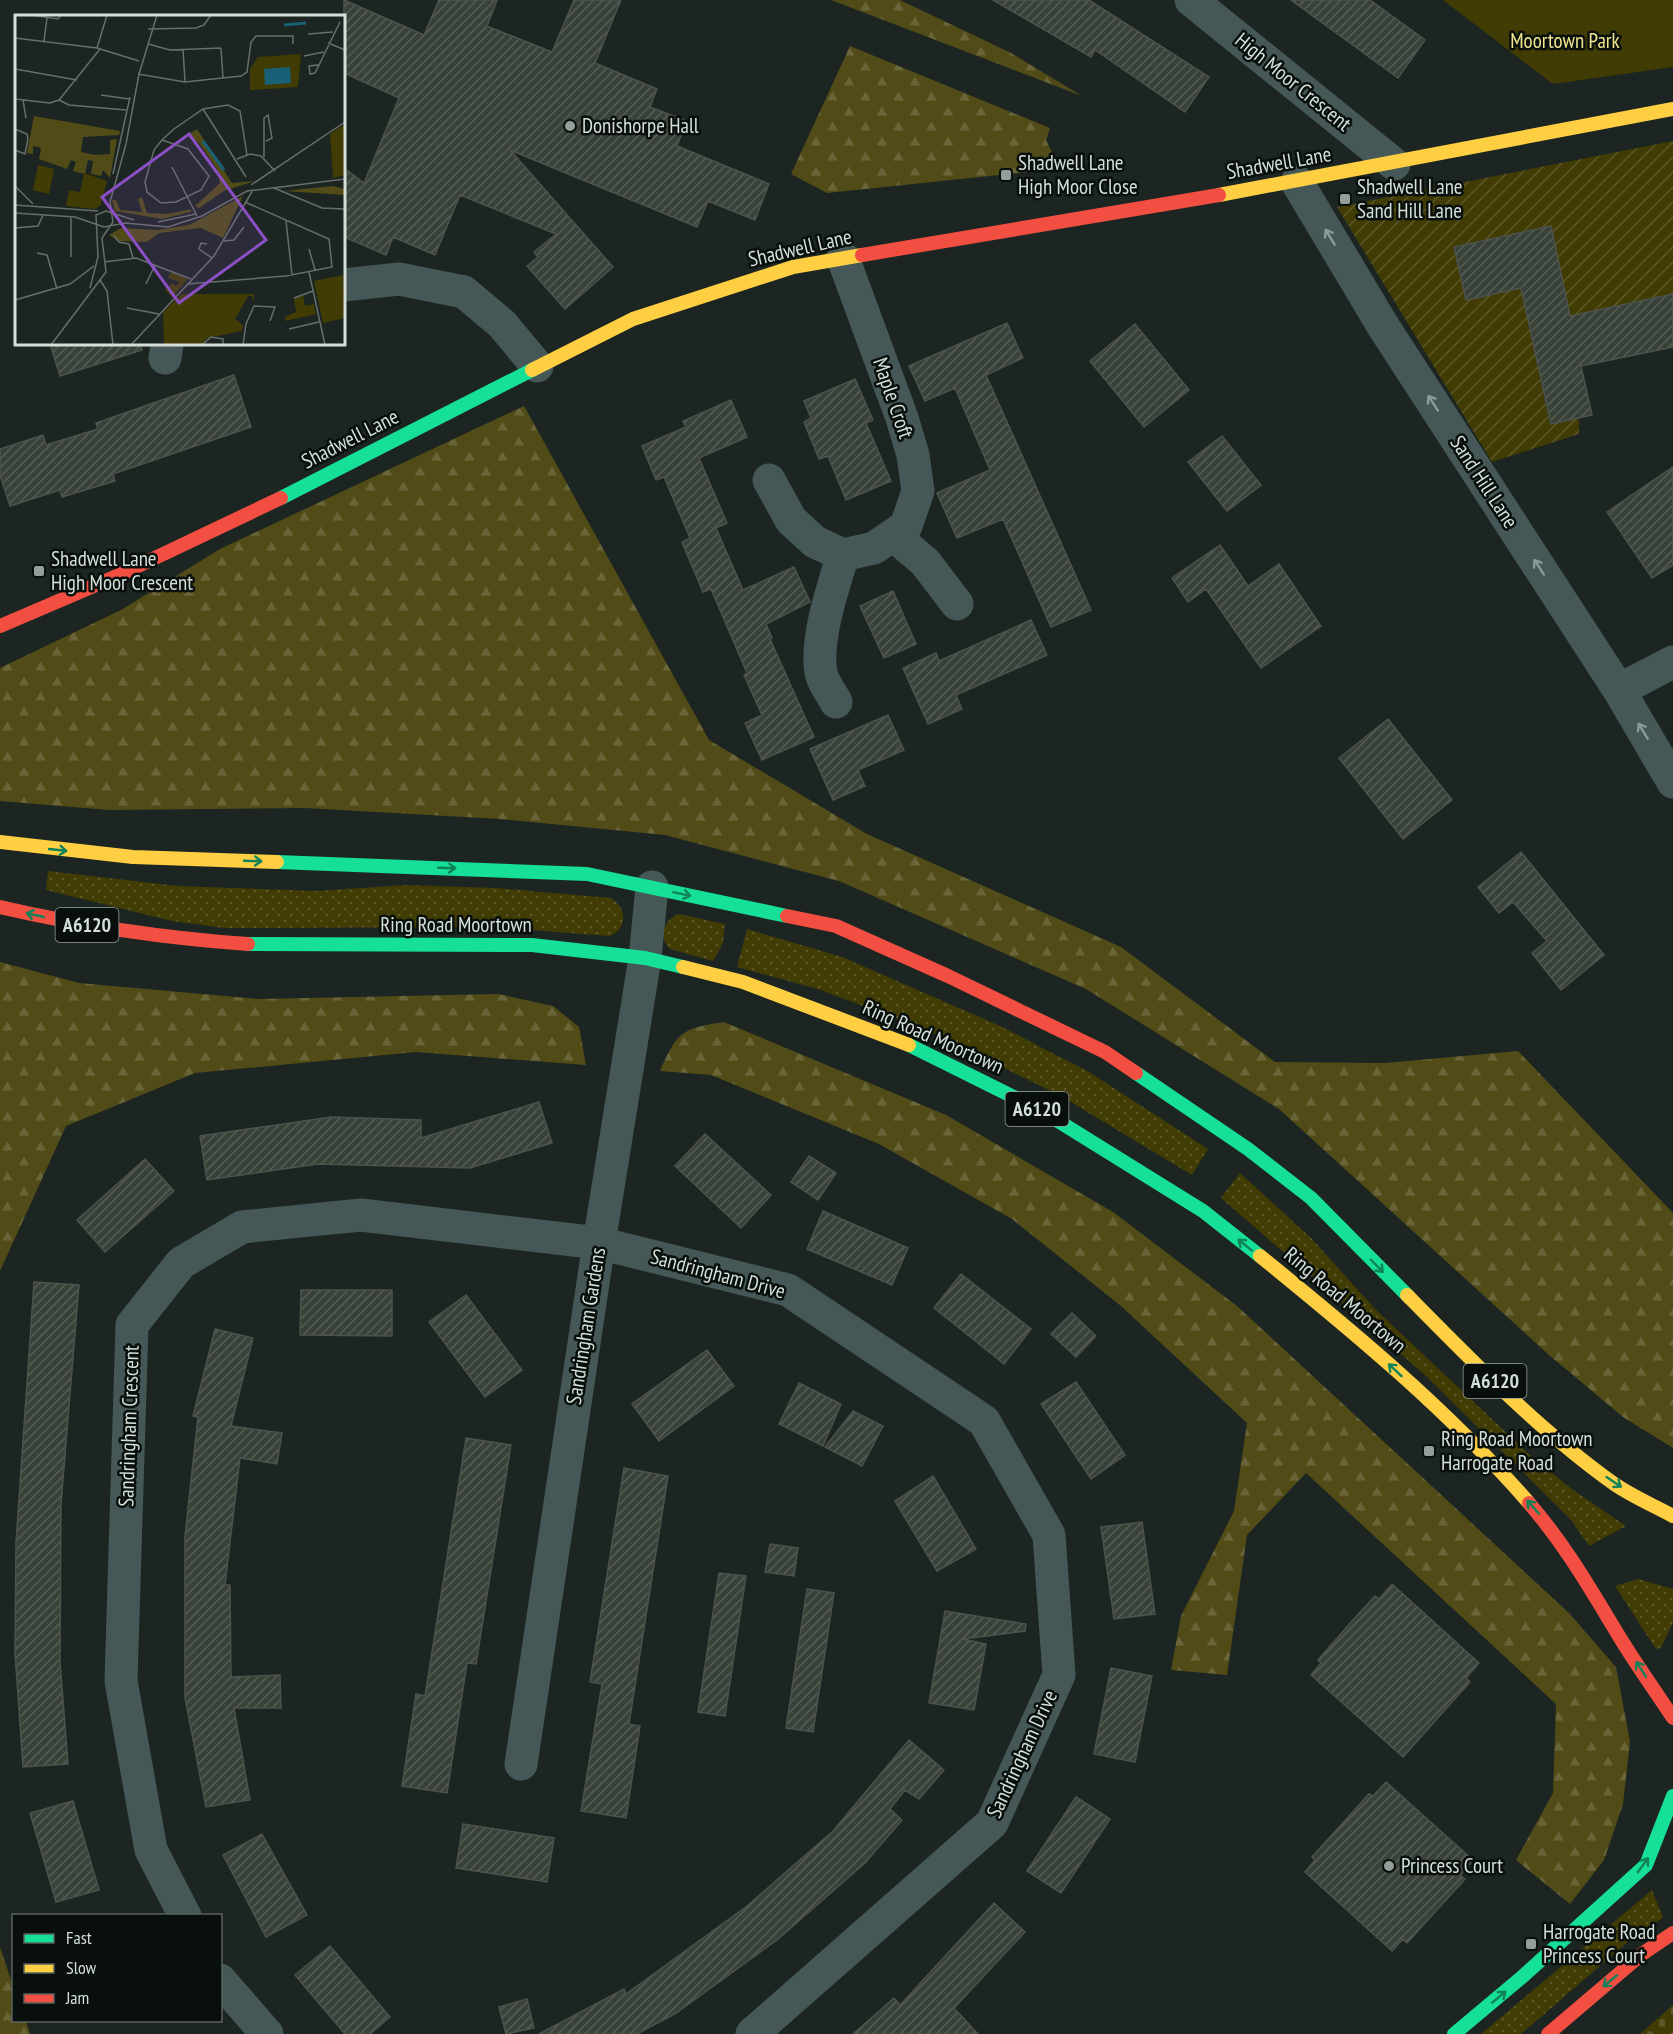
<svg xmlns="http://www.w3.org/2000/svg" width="1673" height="2034" font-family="'PT Sans Narrow',sans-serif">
  <defs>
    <pattern id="grass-dots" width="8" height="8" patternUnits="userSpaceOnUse" patternTransform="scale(1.5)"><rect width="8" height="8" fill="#413c04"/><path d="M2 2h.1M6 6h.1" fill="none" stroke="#5c5828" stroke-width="1.8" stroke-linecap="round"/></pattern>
    <pattern id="forest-firs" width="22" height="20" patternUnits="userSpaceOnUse" patternTransform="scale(1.5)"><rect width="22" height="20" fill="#514c17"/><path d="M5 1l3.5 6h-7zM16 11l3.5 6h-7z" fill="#696538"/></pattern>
    <pattern id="cemetery-stones" width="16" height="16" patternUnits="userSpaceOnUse" patternTransform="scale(1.5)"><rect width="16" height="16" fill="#413c04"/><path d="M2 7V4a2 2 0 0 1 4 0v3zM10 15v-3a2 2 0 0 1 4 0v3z" fill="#5c5828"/></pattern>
    <pattern id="garden-furrows" width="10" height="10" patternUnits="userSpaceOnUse" patternTransform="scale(1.5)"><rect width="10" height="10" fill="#413c04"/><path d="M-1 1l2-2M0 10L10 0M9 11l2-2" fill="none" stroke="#5c5828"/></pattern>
    <pattern id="building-hatch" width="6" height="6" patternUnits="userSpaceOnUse" patternTransform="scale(1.5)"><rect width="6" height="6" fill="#394238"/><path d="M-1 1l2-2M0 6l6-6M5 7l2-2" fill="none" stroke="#555d54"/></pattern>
  </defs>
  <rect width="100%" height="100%" fill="#1c2521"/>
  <path fill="url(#grass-dots)" d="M48,871L178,886L316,891L406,885L497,888L611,898C627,908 628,928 610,936L493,927L224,928L172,921L46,890Z
    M679,914L725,924L723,943L713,961L670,949C658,937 663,920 679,914Z
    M747,929L842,957L1000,1026L1089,1072L1208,1149L1192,1175L1061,1096L929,1031L821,990L737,967Z
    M1240,1173L1311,1238L1375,1309L1530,1455L1573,1490L1626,1526L1589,1546L1571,1520L1425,1375L1221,1198Z
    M1638,1579L1673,1589V1622L1661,1648L1656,1649L1615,1586Z
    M1652,1890L1663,1918L1638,1933L1521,2034H1481Z"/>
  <path fill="url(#forest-firs)" d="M831,0H900L1011,53L1082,96Z
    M850,46L1050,128L1046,140L1055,158L1066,168L827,193L791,174Z
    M524,406L709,740L867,834L1121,947L1275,1062L1385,1063L1518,1051L1673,1213V1448L1623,1417L1549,1355L1279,1109L1086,989L839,881L665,835L500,819L305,808L109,810L0,801V668L121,610L220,549Z
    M0,962L79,983L258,999L498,994L553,1006L579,1027L586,1065L416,1052L195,1073L66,1126L0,1271Z
    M724,1022L946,1115L1113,1212L1237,1306L1569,1613L1616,1667L1630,1742L1623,1804L1604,1860L1570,1904L1516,1860L1553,1793L1556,1704L1306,1473L1247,1535L1227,1675L1171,1670L1181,1616L1234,1511L1247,1423L1121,1306L1012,1219L879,1144L711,1075L660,1071C678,1031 681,1029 724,1022Z
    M0,1947L13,1986L14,2020L26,2021L30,2034H0Z"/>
  <path fill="url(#cemetery-stones)" d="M1673,2005V2034H1640Z"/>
  <path fill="#413c04" d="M1443,0H1673V67L1553,84Z"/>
  <path fill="url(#garden-furrows)" d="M1673,141V294L1570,316L1551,226L1455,247L1466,300L1521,288L1550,424L1579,418V434L1492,462L1337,207Z"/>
  <path fill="url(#building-hatch)" stroke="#4c524d" stroke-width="1.5" d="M344,0L424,35L439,0H497L487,26L552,52L574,0H621L595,63L657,89L650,107L687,121L677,146L769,184L755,220L708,201L697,227L510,150L613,267L565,309L527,266L538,257L534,252L556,234L460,195L435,255L393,237L386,255L344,237V168L364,183L399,98L344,73Z
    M993,0H1089L1209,77L1185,112L1095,50L1091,57Z
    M1291,0H1370L1425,40L1398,78Z
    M1551,226L1570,316L1673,294V347L1581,366L1592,415L1551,424L1521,288L1466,300L1454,247Z
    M1007,323L1023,358L986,375L1091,610L1051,627L1003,519L957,538L937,493L990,470L955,388L925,401L909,366Z
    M1135,324L1189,390L1144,427L1090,361Z
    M50,344H141L142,350L60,376Z
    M234,375L251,427L113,474L115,481L62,497L60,490L10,506L0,475V449L43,435L46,445L98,429L96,423Z
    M855,379L873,420L866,423L891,481L846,500L828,456L819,459L804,422L811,418L804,401Z
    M731,400L747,437L699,458L727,523L716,528L743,590L794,567L810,602L766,624L772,638L770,639L814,737L762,760L745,723L762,715L744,675L747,673L711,589L703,592L682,542L690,538L664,477L656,480L642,446L686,427L683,421Z
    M1222,436L1261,485L1227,511L1188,462Z
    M1673,467V565L1652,578L1607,512Z
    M1220,545L1248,586L1279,564L1321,626L1261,668L1206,589L1188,602L1172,578Z
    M893,591L916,644L884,658L860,606Z
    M1031,620L1047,655L956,695L962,709L928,724L903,668L936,653L939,661Z
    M888,715L904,750L858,770L865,786L833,800L810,749Z
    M1388,719L1452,800L1403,839L1339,758Z
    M1521,852L1604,955L1561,990L1532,953L1547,941L1513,902L1499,913L1478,887Z
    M539,1102L552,1143L470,1168L318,1164L207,1180L200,1136L331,1117L421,1120V1138Z
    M705,1134L771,1195L741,1228L675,1166Z
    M809,1156L836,1173L818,1200L791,1182Z
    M145,1159L174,1191L105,1252L77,1220Z
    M823,1211L908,1248L892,1285L807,1249Z
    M961,1274L1031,1329L1004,1364L934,1308Z
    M34,1282L79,1285L61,1504L60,1662L68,1764L23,1767L15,1653L16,1542Z
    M301,1290H392V1336L300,1335Z
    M466,1295L522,1370L485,1397L429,1322Z
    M1072,1313L1096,1336L1076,1357L1051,1334Z
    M215,1329L253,1338L231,1426L282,1433L277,1464L240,1458L225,1585H230L231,1677L280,1675L281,1708H234L250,1800L206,1807L185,1698V1536L198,1417L193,1416Z
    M707,1350L734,1386L659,1441L632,1404Z
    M1076,1382L1125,1455L1091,1479L1041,1404Z
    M799,1383L841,1404L823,1446L779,1424Z
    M853,1411L883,1426L862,1466L825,1447Z
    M466,1438L511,1445L476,1664L467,1663L447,1793L402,1786L416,1694L425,1696Z
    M624,1468L668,1476L629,1724L640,1726L626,1818L581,1811L602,1684L590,1682Z
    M933,1476L976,1549L937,1571L895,1501Z
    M1142,1522L1155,1614L1114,1619L1101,1527Z
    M770,1544L798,1548L794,1576L765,1572Z
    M719,1573L746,1576L725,1716L698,1712Z
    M1392,1584L1479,1663L1466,1678L1470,1682L1403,1757L1311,1675L1321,1663L1318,1660L1352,1621L1375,1596L1379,1599Z
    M807,1589L834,1593L813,1732L786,1728Z
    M945,1611L1026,1624L1025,1631L963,1639L986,1644L974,1710L929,1703Z
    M1111,1668L1152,1676L1135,1762L1094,1754Z
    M909,1740L944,1770L919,1799L905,1790L890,1809L902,1820L865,1863L777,1940L676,2013L637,2034H539L624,1989L626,1994L747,1906L833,1831Z
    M1386,1782L1473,1860L1460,1875L1465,1879L1407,1943L1403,1939L1392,1951L1305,1872L1315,1860L1312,1857L1369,1794L1373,1796Z
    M1076,1797L1110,1819L1061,1893L1027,1871Z
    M73,1801L99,1890L56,1902L30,1813Z
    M463,1824L554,1838L547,1882L456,1868Z
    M262,1834L307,1915L266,1937L223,1855Z
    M994,1903L1025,1932L954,2008L978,2034H853L894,1998L900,2005Z
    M330,1946L390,2017L370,2034H345L295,1975Z
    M527,1999L534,2028L506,2034L499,2007Z"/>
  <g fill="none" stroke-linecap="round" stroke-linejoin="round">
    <path stroke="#455857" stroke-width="33" d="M1191,0L1394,164
      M1297,182L1383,326L1619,690L1673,782
      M344,285L399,279L464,292L502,324L537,366
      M165,358L167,344
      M769,480L791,520L815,542L843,555L874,548L906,526L918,491L913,455L902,418L843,258
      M893,535L925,562L957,604
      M1619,690L1673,662
      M836,702C832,694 823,683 821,673C815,640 833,587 843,555
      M521,1764L599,1243L645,958L652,887
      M185,1916L151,1850L121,1681L132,1325L181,1263L242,1227L361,1215L599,1243L788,1290L984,1421L1049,1535L1059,1675L992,1823L752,2034
      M220,1980L267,2034"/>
    <path stroke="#16e098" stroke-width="14" d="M281,498L532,370
      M277,862L587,874L787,916
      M248,944L532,945L645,958L683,967
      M909,1045L1042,1111L1203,1211L1260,1256
      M1136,1073L1248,1149L1311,1198L1407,1295
      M1454,2034L1522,1977L1646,1865L1673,1796"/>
    <path stroke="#ffcf43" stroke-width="14" d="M1219,195L1673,109
      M532,370L633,319L793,267L862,255
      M0,842L133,857L277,862
      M683,967L743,982L909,1045
      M1260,1256C1355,1333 1449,1411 1529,1503
      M1407,1295C1470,1359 1540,1431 1613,1483C1631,1496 1653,1505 1673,1516"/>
    <path stroke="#f24e42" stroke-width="14" d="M862,255L1219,195
      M0,626L117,576L281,498
      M0,907C82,926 164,938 248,944
      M787,916L836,926L948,976L1105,1052L1136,1073
      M1529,1503C1567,1547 1592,1592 1622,1641C1638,1667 1656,1692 1673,1718
      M1548,2034L1642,1954L1673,1933"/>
  </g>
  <defs><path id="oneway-shaft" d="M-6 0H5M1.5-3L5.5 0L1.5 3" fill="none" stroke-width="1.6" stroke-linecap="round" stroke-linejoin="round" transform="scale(1.5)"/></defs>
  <g stroke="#8c9c98">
    <use href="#oneway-shaft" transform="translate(1330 237) rotate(-121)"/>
    <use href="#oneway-shaft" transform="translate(1433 403) rotate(-123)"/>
    <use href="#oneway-shaft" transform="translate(1539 567) rotate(-123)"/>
    <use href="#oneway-shaft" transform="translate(1643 731) rotate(-121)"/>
  </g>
  <g stroke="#108259">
    <use href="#oneway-shaft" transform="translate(58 850) rotate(6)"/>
    <use href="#oneway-shaft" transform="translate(253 861) rotate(2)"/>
    <use href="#oneway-shaft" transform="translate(447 868) rotate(2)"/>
    <use href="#oneway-shaft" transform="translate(682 894) rotate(12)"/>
    <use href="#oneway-shaft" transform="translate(35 915) rotate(-167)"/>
    <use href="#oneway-shaft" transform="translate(1245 1245) rotate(-141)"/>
    <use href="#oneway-shaft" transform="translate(1377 1266) rotate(46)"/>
    <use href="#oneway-shaft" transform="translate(1395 1370) rotate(-137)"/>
    <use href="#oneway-shaft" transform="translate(1614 1482) rotate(34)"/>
    <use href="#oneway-shaft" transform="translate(1533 1507) rotate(-131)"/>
    <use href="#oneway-shaft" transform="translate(1641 1669) rotate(-123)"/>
    <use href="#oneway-shaft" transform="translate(1643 1865) rotate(-54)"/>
    <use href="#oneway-shaft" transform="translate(1610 1981) rotate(140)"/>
    <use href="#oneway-shaft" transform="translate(1499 1997) rotate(-40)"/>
  </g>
  <g fill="#949e99" stroke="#090f0c" stroke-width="2">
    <circle cx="570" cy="126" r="6"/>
    <rect x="1000" y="169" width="12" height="12" rx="3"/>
    <rect x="1339" y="193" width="12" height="12" rx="3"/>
    <rect x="33" y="565" width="12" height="12" rx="3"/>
    <rect x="1423" y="1445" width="12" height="12" rx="3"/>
    <circle cx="1389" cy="1866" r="6"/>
    <rect x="1525" y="1938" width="12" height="12" rx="3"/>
  </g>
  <g text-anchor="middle" stroke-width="5" stroke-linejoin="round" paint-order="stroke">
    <g fill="#090f0c" stroke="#97a19c" stroke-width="1.5">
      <rect x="55.5" y="908" width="63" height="34" rx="4.5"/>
      <rect x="1005.5" y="1092" width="63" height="34" rx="4.5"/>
      <rect x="1463.5" y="1364" width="63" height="34" rx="4.5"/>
    </g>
    <g font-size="20" font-weight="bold" fill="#d4dfd9">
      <text x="87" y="932">A6120</text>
      <text x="1037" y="1116">A6120</text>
      <text x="1495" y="1388">A6120</text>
    </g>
    <g font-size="21" fill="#efe58d" stroke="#090f0c">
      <text x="1565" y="48">Moortown Park</text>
    </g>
    <g font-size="21" fill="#d4dfd9" stroke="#090f0c">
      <text transform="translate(1293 82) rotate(39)" y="7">High Moor Crescent</text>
      <text transform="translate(1279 163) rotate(-10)" y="7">Shadwell Lane</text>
      <text transform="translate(800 248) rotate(-13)" y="7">Shadwell Lane</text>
      <text transform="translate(893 398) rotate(71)" y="7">Maple Croft</text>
      <text transform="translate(350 439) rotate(-27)" y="7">Shadwell Lane</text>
      <text transform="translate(1484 482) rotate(57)" y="7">Sand Hill Lane</text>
      <text x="456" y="932">Ring Road Moortown</text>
      <text transform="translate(933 1037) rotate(24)" y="7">Ring Road Moortown</text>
      <text transform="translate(718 1274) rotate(15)" y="7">Sandringham Drive</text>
      <text transform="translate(1345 1300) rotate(40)" y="7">Ring Road Moortown</text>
      <text transform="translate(586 1326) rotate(-81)" y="7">Sandringham Gardens</text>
      <text transform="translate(129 1426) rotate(-88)" y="7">Sandringham Crescent</text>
      <text transform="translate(1022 1754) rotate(-65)" y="7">Sandringham Drive</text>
    </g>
    <g font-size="21" fill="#d4dfd9" stroke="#090f0c" text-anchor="start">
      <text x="582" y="133">Donishorpe Hall</text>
      <text x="1018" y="170">Shadwell Lane<tspan x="1018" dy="24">High Moor Close</tspan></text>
      <text x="1357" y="194">Shadwell Lane<tspan x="1357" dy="24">Sand Hill Lane</tspan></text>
      <text x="51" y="566">Shadwell Lane<tspan x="51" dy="24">High Moor Crescent</tspan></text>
      <text x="1441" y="1446">Ring Road Moortown<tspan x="1441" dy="24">Harrogate Road</tspan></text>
      <text x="1401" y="1873">Princess Court</text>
      <text x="1543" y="1939">Harrogate Road<tspan x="1543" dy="24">Princess Court</tspan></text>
    </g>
  </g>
  <g transform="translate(15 15)">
    <rect width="330" height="330" fill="#1c2521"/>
    <path d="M286,39L283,72L235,75V54L243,42Z" fill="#413c04"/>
    <path d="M19,101L105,116L104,120L68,122L66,137L80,140L95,139V125L102,124L95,163L88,155L86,161L76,159L78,146L73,145L70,159L58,156L61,147L56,145L52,154L24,144L26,133L18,131V139L12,138ZM182,114L217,168L240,166L209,176L184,193L180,191L205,168L202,154L184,128L172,120ZM317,171L330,174V180L269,176ZM228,181L208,223L186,213L144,218L132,227L104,226L94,220L106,213L142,215L174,210ZM127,182L132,198L152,199L176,194V197L147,204L100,196L97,185H101L105,195L127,197L123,184Z" fill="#514c17"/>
    <path d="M69,158L92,166L86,190L80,194L51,191L54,175L65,177Z" fill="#413c04"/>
    <path d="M330,109V160L318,163L315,119ZM23,150L39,154L34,179L18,175ZM328,260L330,303L308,308L299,266ZM167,279H239V288L237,281H233L220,304L228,310L227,316L192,323L187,330H149L148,297ZM288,280L290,291L299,289L301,299L270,306V302L281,297L279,283Z" fill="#413c04"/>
    <path d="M156,257L173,264L157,282L150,275L157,268L161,271L165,267L153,263Z" fill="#413c04"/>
    <path d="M275,52L276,68L250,70L249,54Z" fill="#195f75"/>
    <path fill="none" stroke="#195f75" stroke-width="3" d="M269,10L291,8M188,126L209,155"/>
    <path fill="none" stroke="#666f6b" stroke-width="1.5" d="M17,0L43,4L46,0M133,14L181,13L189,10L196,0M293,19L318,17M0,23L82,33L124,46M29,26L32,3M313,28L330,35M133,29L155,35L206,33M82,33L92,0M206,33L208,63M168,34L170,67M289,41L309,37M304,50L325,7M304,50L300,58L295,59L294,51ZM0,54L62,65M123,59L170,67L226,61L232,57L236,27L241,21H278V29M86,80L114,84M0,84L35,88L44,85L85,34M8,85L11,103M44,85L54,90L111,95M188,94L231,162M0,114L12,119L13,124L10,139L0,135M147,125L173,134L194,161L186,175L161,187L146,188L132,177L130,167L139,135L147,125L159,114L188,94L213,90L225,96L232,140M249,142V103L253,100L257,123L251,126M222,144L235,139L246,141L260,156M157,152L182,201M98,159L115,82M236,170L330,107M0,171L18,189M259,173L307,193L330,194M0,190L83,196M0,198L60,202L89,212L110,208L153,212L187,201L232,176L330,164M56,202V242M271,206L277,260M143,207L181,199M0,213L23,211L28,200M99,221L104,227L114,229L118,243M209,226L219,225L229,212M192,229L186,228L184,234L197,243M294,234L300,255M22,238L32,240L42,274M89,247L121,243L176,264M294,257L310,330M85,265L92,276L98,330M131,269L140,250M172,269L271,261L317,252L314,224L230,187M75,273L83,242L81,200L91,196L119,205M279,283L298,276M0,285L55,269L79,251M112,293L144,299M274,314L304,307M36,330L91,257L87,223L98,207L95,187L111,129L124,59L142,0M116,330L199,241L238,175M187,330L196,322L208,324V330M228,330L231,309L239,291L260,292L255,306"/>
    <path fill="#8d50c4" fill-opacity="0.15" stroke="#8d50c4" stroke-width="3" d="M174,119L251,225L164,288L87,182Z"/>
    <rect width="330" height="330" fill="none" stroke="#d4dfd9" stroke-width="3"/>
  </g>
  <rect x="12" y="1914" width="210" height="108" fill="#090f0c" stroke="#5a625e" stroke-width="1.5"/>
  <rect x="24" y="1934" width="30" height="9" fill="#16e098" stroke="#5a625e" stroke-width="1.5"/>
  <text x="66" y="1944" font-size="18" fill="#d4dfd9">Fast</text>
  <rect x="24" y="1964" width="30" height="9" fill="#ffcf43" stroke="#5a625e" stroke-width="1.5"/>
  <text x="66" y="1974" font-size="18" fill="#d4dfd9">Slow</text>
  <rect x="24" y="1994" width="30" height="9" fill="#f24e42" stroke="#5a625e" stroke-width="1.5"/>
  <text x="66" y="2004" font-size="18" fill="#d4dfd9">Jam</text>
</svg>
